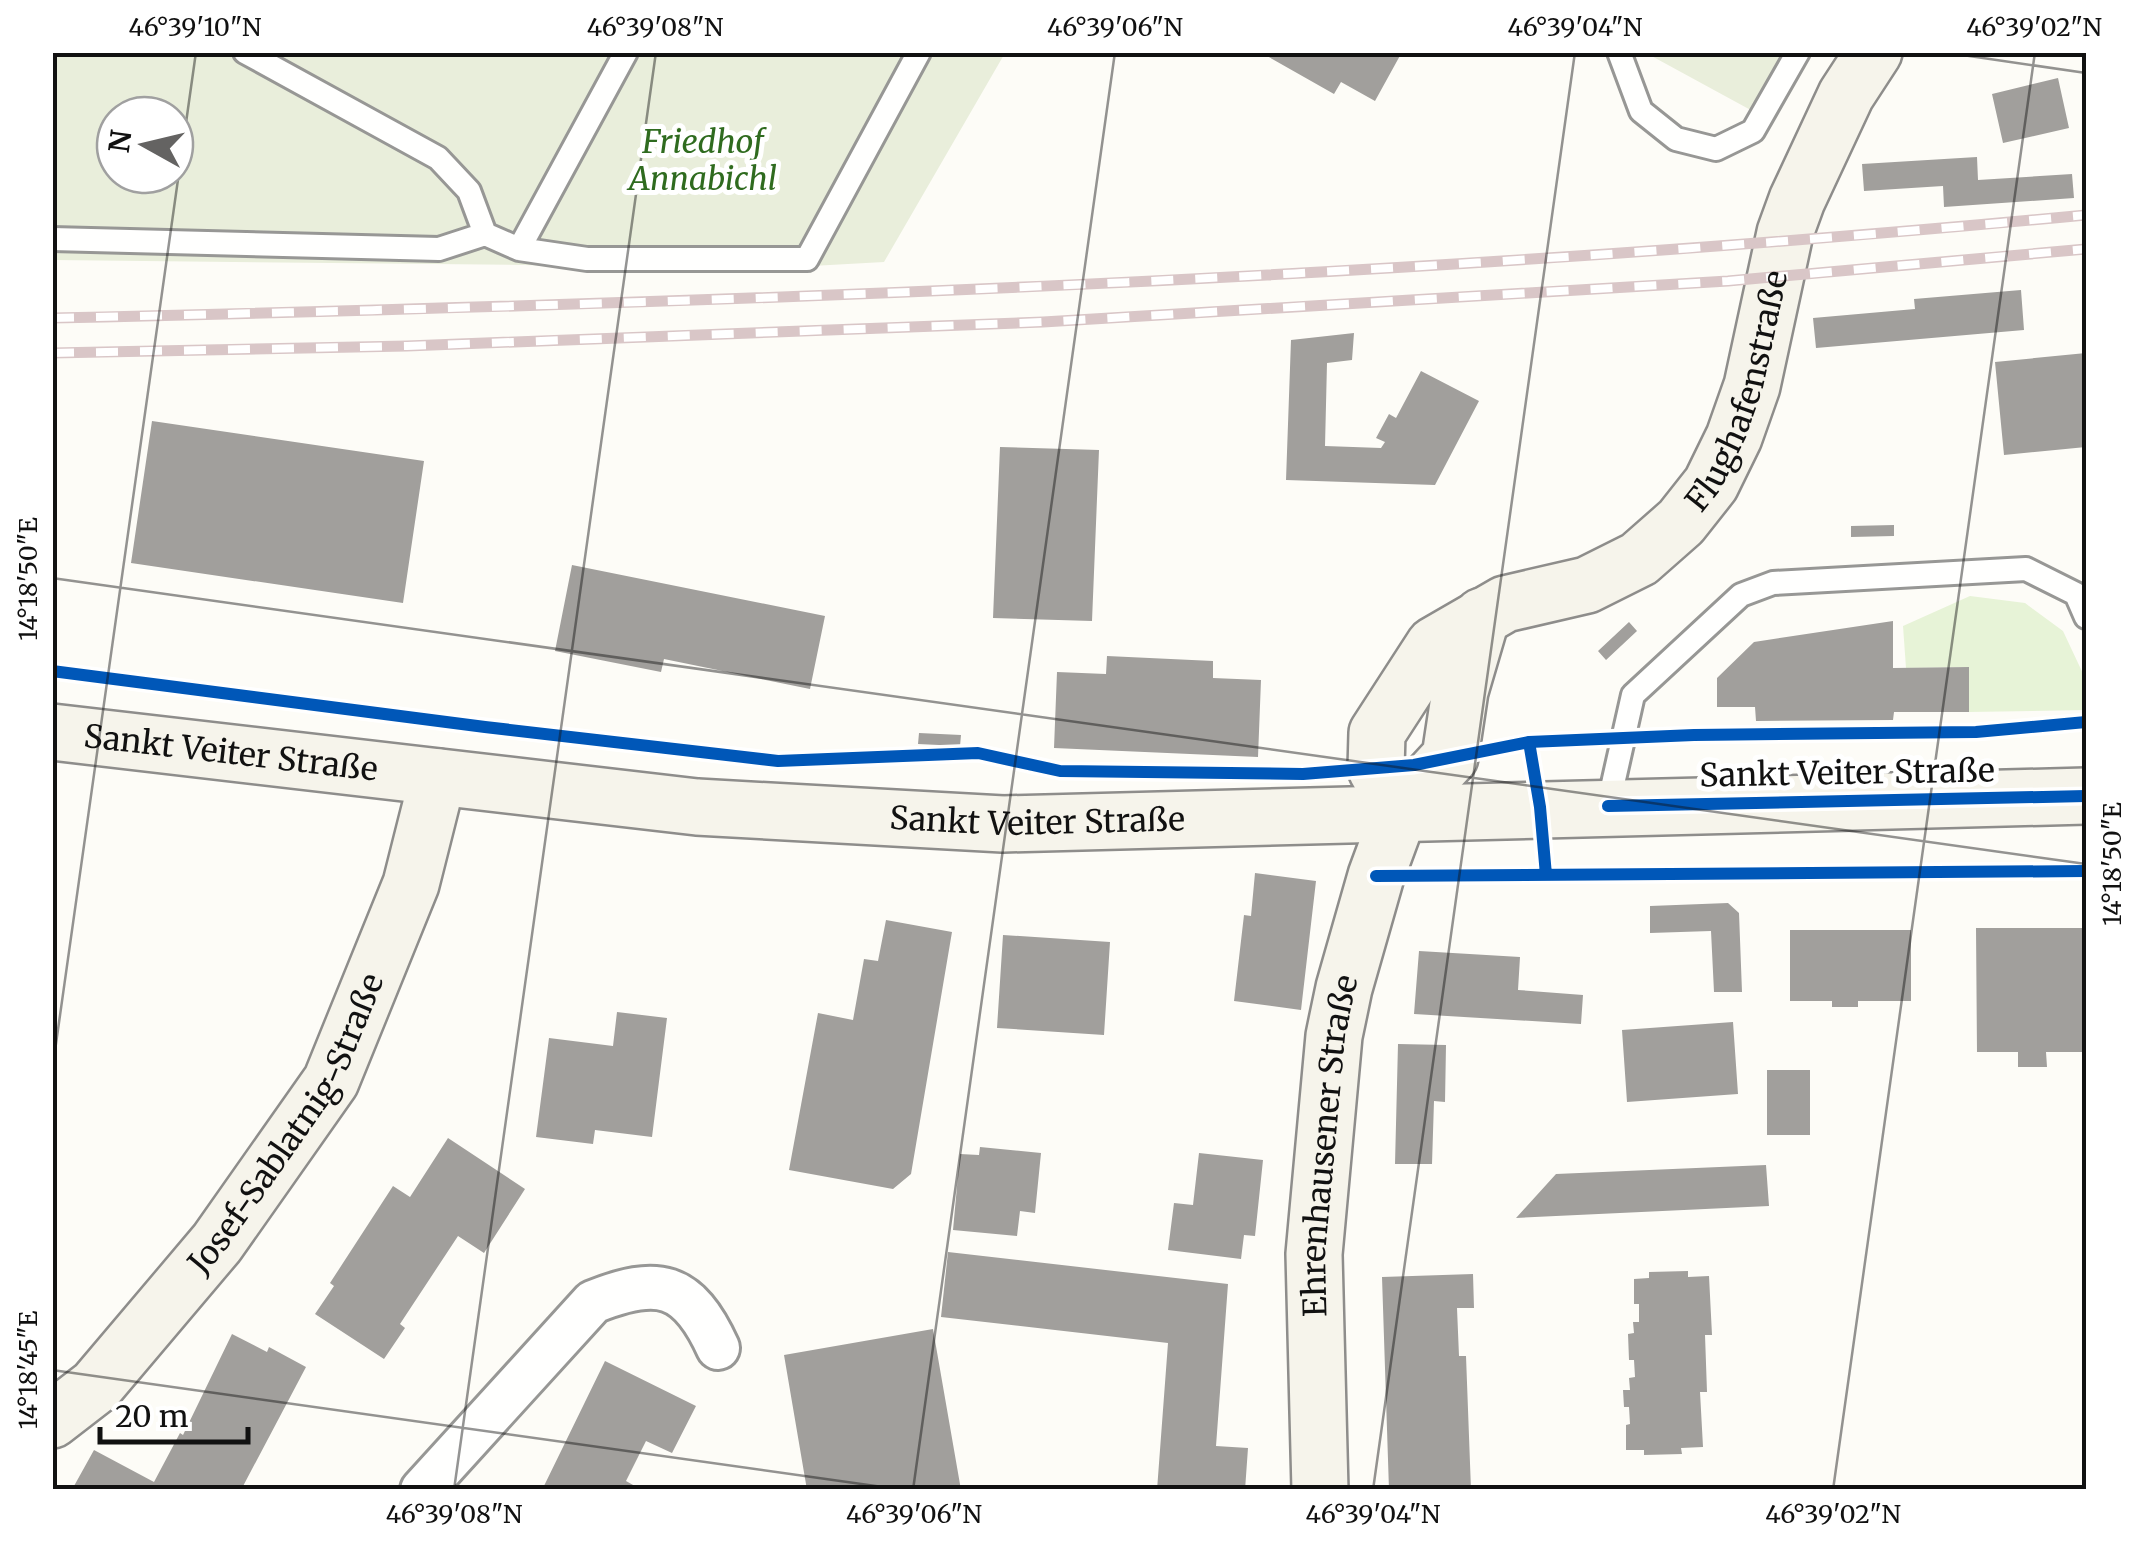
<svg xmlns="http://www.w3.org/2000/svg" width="2139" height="1542" font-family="Merriweather,serif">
  <rect width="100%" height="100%" fill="#fdfcf7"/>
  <path fill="#e7f3d7" d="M1970,596L2025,603L2063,631L2086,680V710L1969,712V667L1906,668L1903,626Z"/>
  <path fill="#e9eedb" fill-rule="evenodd" d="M53,53H1005L884,262L720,271L524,265L53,260ZM115,115H175V175H115Z
    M1646,53H1791L1758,114Z"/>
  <path fill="#a19f9c" d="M1260,52H1402L1375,101L1341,82L1334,94Z
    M2058,78L2069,128L2003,143L1992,94Z
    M1977,157L1978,180L2072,174L2074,198L1944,207L1943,186L1864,191L1862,164Z
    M2021,290L2024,330L1816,348L1813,318L1915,309L1914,299Z
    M1354,333L1352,360L1327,363L1325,446L1381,448L1385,442L1376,438L1389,414L1396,418L1421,371L1479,401L1435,485L1286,480L1291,340Z
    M2086,353V447L2004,455L1995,362Z
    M152,421L424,461L403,603L131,563Z
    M1000,447L1099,450L1092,621L993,618Z
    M1894,525V536L1851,537V526Z
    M572,565L825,616L810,689L664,659L661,672L555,651Z
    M1893,621V668L1969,667V712H1894L1893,720L1756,721L1755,707H1717V678L1754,642Z
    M1629,622L1637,631L1606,660L1598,651Z
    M1107,656L1213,661V678L1261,680L1258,757L1054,748L1057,672L1106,674Z
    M919,733L961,735L960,746L918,744Z
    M1255,873L1316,881L1301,1010L1234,1001L1244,915L1251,916Z
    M1728,903L1739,913L1742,992H1714L1711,931L1650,933V906Z
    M886,920L952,932L911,1174L893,1189L789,1170L818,1013L853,1020L864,959L878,961Z
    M1976,928H2086V1052H2046L2047,1067H2018V1052H1977Z
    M1790,930H1911V1001H1858V1007H1832V1001H1790Z
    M1003,935L1110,942L1104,1035L997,1028Z
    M1419,951L1520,957L1518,990L1583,995L1581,1024L1414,1014Z
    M617,1012L667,1018L652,1137L595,1130L593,1144L536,1137L549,1038L613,1046Z
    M1733,1022L1738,1094L1627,1102L1622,1030Z
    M1398,1044L1446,1045L1445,1102L1434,1101L1432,1164H1395Z
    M1767,1070H1810V1135H1767Z
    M448,1138L525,1189L484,1253L458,1236L400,1324L405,1328L384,1359L315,1314L334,1286L330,1283L393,1186L410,1197Z
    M980,1147L1041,1153L1035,1213L1020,1211L1017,1236L953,1230L960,1154L979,1155Z
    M1199,1153L1263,1160L1255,1236L1244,1235L1241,1259L1168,1250L1174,1203L1193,1205Z
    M1766,1165L1769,1206L1516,1218L1556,1174Z
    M948,1252L1228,1284L1216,1446L1248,1448L1245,1490H1157L1168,1343L941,1317Z
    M1688,1271V1277L1709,1276L1712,1335H1705L1707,1392H1700L1703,1447L1681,1448L1682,1454L1644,1455V1450H1626V1425L1630,1424L1629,1407H1624L1623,1390H1630L1629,1378L1635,1377L1634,1360H1629L1628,1334L1634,1333L1633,1322H1639V1304H1634V1279L1649,1278V1272Z
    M1473,1274L1474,1308H1457L1459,1356H1466L1471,1490H1389L1382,1277Z
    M933,1329L961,1490H807L784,1355Z
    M232,1334L267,1352L269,1347L306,1367L241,1490H80L74,1486L94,1450L154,1482L180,1433L183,1435Z
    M605,1361L696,1406L672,1453L646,1441L626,1481L642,1490H542Z"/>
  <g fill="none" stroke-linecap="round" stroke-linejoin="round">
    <g stroke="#979795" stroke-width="28">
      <path id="lane" d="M245,52L438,158L469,191L485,234L519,249L587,259H807L919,52
        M1619,52L1641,111L1676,139L1716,149L1753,131L1798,52
        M52,239L439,249L485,234
        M519,249L626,52
        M1608,806L1633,695L1741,595L1773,583L2026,569L2076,594L2086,617"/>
    </g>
    <g stroke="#979795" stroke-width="48">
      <path id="street" d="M422,1490L593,1302C658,1276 688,1282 718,1348"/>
    </g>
    <g stroke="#8e8d8b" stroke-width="60">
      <g id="secondary">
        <path id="s1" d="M52,732L697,807L1003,824L2086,796"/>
        <path id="s2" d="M1400,811L1376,769L1377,733L1434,645L1505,604L1587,585L1639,559L1681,522L1711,484L1734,437L1752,386L1785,233L1797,200L1846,95L1874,52"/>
        <path id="s3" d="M52,1420L96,1386L217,1243L331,1081L411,884L438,777"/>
        <path id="s4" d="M1320,1490L1314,1254L1334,1036L1344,988L1376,876L1400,811L1450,757L1460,691L1482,616"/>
      </g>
    </g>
    <use href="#lane" stroke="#fffffe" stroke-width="22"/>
    <use href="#street" stroke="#fffffe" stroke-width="42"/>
    <use href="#secondary" stroke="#f6f4eb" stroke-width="55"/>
    <g stroke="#d9c6c7" stroke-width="11">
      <path id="rail" d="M52,318C731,303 1410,279 2086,215
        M52,353L407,346L1043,322L1728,281L2086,249"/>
    </g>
    <use href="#rail" stroke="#fff" stroke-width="8" stroke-dasharray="22" stroke-linecap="butt"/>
    <g stroke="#fff" stroke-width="19">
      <path id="cycleway" d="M52,671L485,727L778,761L978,753L1060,771L1303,774L1414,765L1529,742L1694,735L1976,732L2086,722
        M1529,742L1540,807L1546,875
        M1608,806L2086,796
        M1376,876L2086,871"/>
    </g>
    <use href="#cycleway" stroke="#0057b8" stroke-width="12"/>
  </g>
  <path fill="none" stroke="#111" stroke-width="2.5" stroke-opacity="0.45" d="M1942,52L2086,73M52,578L2086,864M52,1072L196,52M52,1370L904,1490M454,1490L656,52M913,1490L1115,52M1373,1490L1575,52M1833,1490L2035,52"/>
  <g text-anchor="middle" stroke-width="10" stroke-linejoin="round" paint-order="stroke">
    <g font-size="32" font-style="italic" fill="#2f6b1f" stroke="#fff">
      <text x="703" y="153">Friedhof<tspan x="703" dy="37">Annabichl</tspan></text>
    </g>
    <g font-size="32" fill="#111" stroke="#fff">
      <text dy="11" stroke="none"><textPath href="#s2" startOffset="615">Flughafenstraße</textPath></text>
      <text dy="11" stroke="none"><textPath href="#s1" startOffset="180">Sankt Veiter Straße</textPath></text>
      <text transform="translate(1847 773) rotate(-1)" y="11">Sankt Veiter Straße</text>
      <text dy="11" stroke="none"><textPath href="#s1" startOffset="990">Sankt Veiter Straße</textPath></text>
      <text dy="11" stroke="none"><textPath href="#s3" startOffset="382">Josef-Sablatnig-Straße</textPath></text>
      <text dy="11" stroke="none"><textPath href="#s4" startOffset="345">Ehrenhausener Straße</textPath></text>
    </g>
  </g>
  <rect width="2139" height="1542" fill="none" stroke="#ffffff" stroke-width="110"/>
  <g transform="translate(145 145) rotate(278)"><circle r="48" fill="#ffffff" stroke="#a0a0a0" stroke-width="2.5"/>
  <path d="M0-8L18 38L0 25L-18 38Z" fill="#646362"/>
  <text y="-15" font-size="28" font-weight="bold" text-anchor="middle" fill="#111111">N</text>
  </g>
  <path d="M100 1427v15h148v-15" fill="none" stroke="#111111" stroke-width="5"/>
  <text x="115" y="1427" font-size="30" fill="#111111" stroke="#ffffff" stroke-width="8" paint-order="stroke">20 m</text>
  <rect x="55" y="55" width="2029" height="1432" fill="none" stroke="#111" stroke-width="4"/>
  <g font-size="25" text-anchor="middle" fill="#111">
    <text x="195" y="36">46°39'10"N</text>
    <text x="655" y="36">46°39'08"N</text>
    <text x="1115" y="36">46°39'06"N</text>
    <text x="1575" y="36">46°39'04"N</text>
    <text x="2034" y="36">46°39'02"N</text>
    <text transform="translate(28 579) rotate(-90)" y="9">14°18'50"E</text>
    <text transform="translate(2112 864) rotate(-90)" y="9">14°18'50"E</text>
    <text transform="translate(28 1370) rotate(-90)" y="9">14°18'45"E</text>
    <text x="454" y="1523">46°39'08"N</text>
    <text x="914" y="1523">46°39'06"N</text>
    <text x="1373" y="1523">46°39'04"N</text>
    <text x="1833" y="1523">46°39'02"N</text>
  </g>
</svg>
